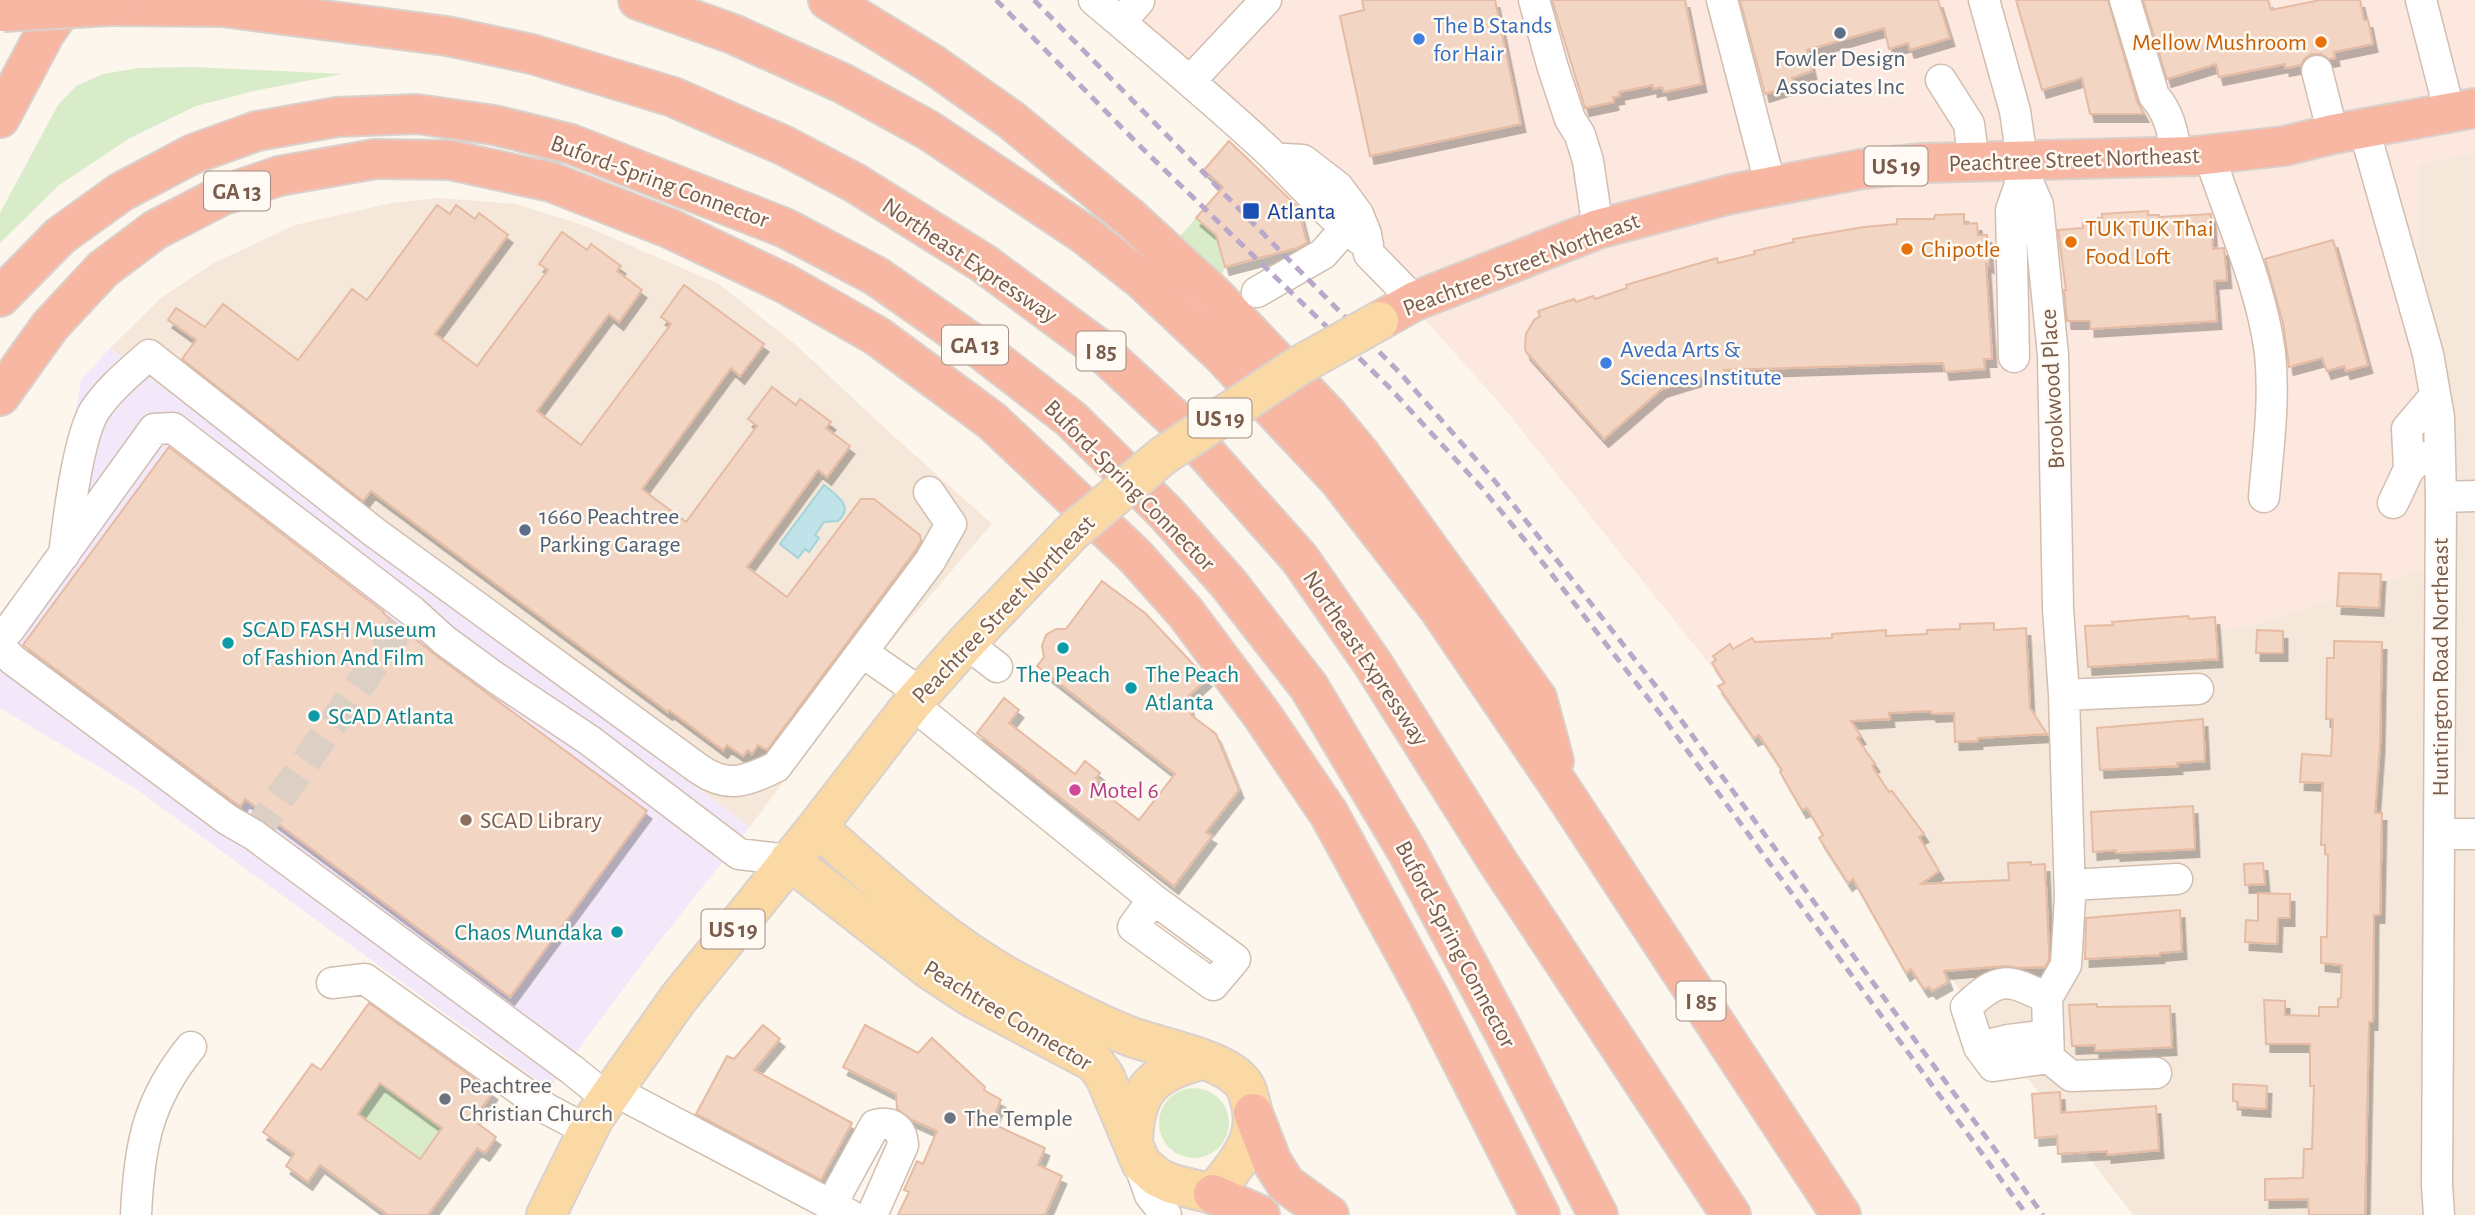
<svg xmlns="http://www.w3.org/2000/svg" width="2475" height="1215" font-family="'Alegreya Sans',sans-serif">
  <defs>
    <filter id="shadow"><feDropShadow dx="4.5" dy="8" stdDeviation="0" flood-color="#0004"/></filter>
  </defs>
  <rect width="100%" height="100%" fill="#fdf6ec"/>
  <path fill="#f5e8da" d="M2475,153V1215H2133L1711,666L2247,627L2424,568L2419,163Z
    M439,198L516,204L583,225L719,284L795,344L887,430L992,524L861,676L750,827L110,348L161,298L214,263L295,225L391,203Z"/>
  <path fill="#fde8e0" d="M1119,0H2475V153L2419,163L2424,568L2247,627L1711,666L1502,406L1215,84Z"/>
  <path fill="#f3e8fa" d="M110,348L750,827L647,957L549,1089L136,789L0,708V613L54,543L81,380Z"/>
  <path fill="#d8ecc9" d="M192,67L343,74L258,90L196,106L130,138L58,186L0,243V213L58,105L76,86L103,74L139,68Z
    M1196,218L1216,235L1225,267L1218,284L1173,244Z
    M380,1083L442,1128L419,1159L358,1114Z
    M1159 1123a35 35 0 1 1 70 0a35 35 0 1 1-70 0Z"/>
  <path fill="#bfe3e8" stroke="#a5d3da" stroke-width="2" d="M824,485C836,495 855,506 838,521L824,522L815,535L819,538L809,552L805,549L798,558L780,544Z"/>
  <path fill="#f3d5c3" stroke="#e6bba3" stroke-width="2" fill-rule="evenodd" filter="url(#shadow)" d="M1362,0H1495L1521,124L1370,156L1340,16L1364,10Z
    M1552,0H1685L1702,84L1664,92L1662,87L1653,89V85L1619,92L1620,96L1613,97L1614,102L1585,108Z
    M1740,0H1938L1950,38L1910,50L1908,43L1889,49L1884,28L1807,50L1812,71L1792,78L1794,85L1765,94Z
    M2016,0H2108L2137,101L2144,114H2090L2082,78L2042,90Z
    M2143,0H2268L2271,10L2320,0H2360L2364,20H2368L2373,44L2334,52L2335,58L2329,59L2321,54H2312L2305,58L2301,65L2285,68V64L2219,77L2216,64L2167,79Z
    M1229,141L1298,207L1307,243L1297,248L1225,267L1216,235L1196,218L1223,187L1204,170Z
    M437,205L450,214L456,205L475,219L479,213L508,235L435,334L477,366L548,270L539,264L562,232L587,250L591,244L621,266L617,271L642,290L619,322L609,314L537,411L581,445L671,324L661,317L684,285L764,344L740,376L731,368L642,489L686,522L757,426L748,419L772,387L796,405L800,399L831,422L826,428L850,446L827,477L818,470L747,567L787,597L861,499H874L920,535L921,541L915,551L767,750L758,745L752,754L748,750L743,756L727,745L723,750L669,710L668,712L371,491L363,501L182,359L196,340L168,320L176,308L205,327L223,304L298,360L352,289L367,300Z
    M2148,211V215H2159V217L2211,214L2213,249L2224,248L2227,280L2214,281L2217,321L2090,329V321H2067L2064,290H2066L2058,230L2083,228V223H2098V218H2102V214Z
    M1964,214V224L1977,223L1978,235H1987L1989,265L1986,263L1992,359H1984L1985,369L1945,372L1943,363L1724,370V377L1698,378L1662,389L1604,439L1526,352L1525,347L1526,334L1534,320L1540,316L1538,311L1574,299L1576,302L1593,296L1595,299L1627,288L1626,285L1717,258L1718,263L1755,254L1754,251L1794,242L1793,239L1864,227L1897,224V219H1934L1935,215Z
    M2333,240L2368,365L2346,371L2344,366L2327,371L2322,358L2289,367L2283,323L2265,259Z
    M169,447L384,612L383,613L434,654L647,811L510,997L245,799L240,807L238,805L23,645Z
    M2339,573L2381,574L2379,608L2337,606Z
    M1102,581L1145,613L1207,679L1187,697L1191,715L1216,734L1239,790L1206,832L1212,836L1174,886L977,733L1004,698L1019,710L1009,723L1075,774L1085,761L1100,773L1096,778L1099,780L1095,786L1139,820L1175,774L1037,666L1044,657L1042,646L1046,635L1056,629H1066Z
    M2188,616L2189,619L2215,617L2218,659L2088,667L2085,626L2113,625L2112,622Z
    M1994,623V630L2026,628L2030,708L2047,734L1978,738V741L1955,742L1954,713L1932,714L1931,711L1889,713L1890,719L1851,721L1861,736L1857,738L1875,764L1872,766L1889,792L1892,791L1924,834L1919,837L1939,871L1921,884L2009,880L2008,863L2031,862V865L2045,864L2049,951V960L2045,967L2021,968L2005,966L1944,971L1948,982L1932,991L1929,987L1924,989L1911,969L1906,973L1853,879L1848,883L1819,838L1823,835L1807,808L1802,810L1780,772L1782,770L1759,735L1754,738L1718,686L1725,683L1712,663L1716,660L1713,656L1730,644L1733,649L1752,638L1755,642L1832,638V634L1886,630V636L1927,634V630L1960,629V624Z
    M2257,630L2283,631V653H2256Z
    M2334,641L2382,642L2380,745L2375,813H2382L2380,915H2374L2373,1022H2369L2365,1215H2309L2308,1199L2265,1200V1179L2303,1178L2304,1149H2312L2314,1086H2310V1044H2266L2264,1000L2285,1001V1015L2319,1016V1007H2338V999L2341,998L2342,965L2321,963V937H2327L2328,855L2325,854V845H2321L2323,783L2300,782L2302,754L2331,756L2333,719H2326L2327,658H2334Z
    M2203,719L2205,761L2177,763L2178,766L2100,770L2097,728Z
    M2193,806L2195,849L2116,853V850L2093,852L2091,812Z
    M2263,863L2265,884L2245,885L2244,864Z
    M2258,893L2290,894V918H2278L2277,944L2245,942L2246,920L2258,921Z
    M2180,910L2182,951L2160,953V955L2085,959L2086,918Z
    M369,1003L493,1092L473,1120L496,1137L485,1153L477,1148L428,1215H388L320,1165L308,1182L286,1166L294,1154L263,1132L312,1064L321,1070ZM380,1083L442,1128L420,1159L358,1114Z
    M2097,1004V1007L2170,1006L2172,1047L2095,1051V1045L2072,1046L2069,1005Z
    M763,1025L780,1039L754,1070L852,1123L821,1180L696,1114L727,1056L734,1059Z
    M865,1025L918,1053L932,1038L985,1087L984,1090L1001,1100L991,1123L1045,1148L1038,1165L1062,1176L1045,1215H898L909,1192L904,1190L917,1161L923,1164L937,1131L912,1120L897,1109L896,1094L843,1067Z
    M2233,1084L2267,1086L2266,1109L2238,1107V1102L2233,1101Z
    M2060,1092L2061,1113L2156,1106L2159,1150L2107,1155V1151L2058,1154L2057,1136L2035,1138L2032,1094Z"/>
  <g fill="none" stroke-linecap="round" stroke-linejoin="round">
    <path stroke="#dcd0c4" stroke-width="30" stroke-dasharray="30 15" stroke-linecap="butt" d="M254,835L412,611"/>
    <g stroke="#d1beb0" stroke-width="33">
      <path id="minor" d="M1094,0C1152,49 1210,97 1266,149C1300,181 1329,218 1368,245
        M1534,0L1553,68L1570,119L1580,135L1588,161L1598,229
        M1722,0L1771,187
        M1984,0L2015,111L2024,173L2038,205L2053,355L2058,608L2064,695L2070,898L2066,965L2047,998L2049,1058L1993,1066L1979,1047L2008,1040L2048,1035
        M2125,0L2154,96C2170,113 2173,135 2177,156
        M2421,0L2450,113
        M1121,22L1139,1
        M2317,71L2333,134
        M1941,80L1969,124L1974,163
        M1190,81L1266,0
        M2364,129L2428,354L2439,417L2441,497L2437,1185L2439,1215
        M2209,154C2230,220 2261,284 2270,353C2275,401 2268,450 2264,497
        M1285,159L1303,160L1338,187L1358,214L1366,234L1369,254L1415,301
        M1257,292L1323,254L1345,229
        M2014,357L2011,210L2024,173
        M2409,469L2407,429L2435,396
        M2441,497L2475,496
        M2393,503L2409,469L2422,457
        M64,555C68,521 78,437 95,410C109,389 130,372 149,355L374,532L699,769C729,790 747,780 776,767L930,561L951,524L929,492
        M0,637L9,630L154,429L173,428L412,611L444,640L496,678L589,740L739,854L789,860
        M966,643L997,667
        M0,647L13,660L228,820L254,835L571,1069L607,1098
        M862,652L921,693
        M2064,695L2198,689
        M912,704L1153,899L1235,959L1213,985L1133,927L1153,899
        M2439,834H2475
        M2070,885L2177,879
        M332,983L365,979L547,1109L587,1130
        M1979,1047L1966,1007C2000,976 2006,978 2047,998
        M2049,1058L2071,1076L2156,1073
        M613,1090L850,1215
        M1137,1158L1150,1195L1166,1215
        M831,1205L875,1125C892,1121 902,1128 903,1145L872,1215
        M136,1215C139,1147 147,1101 191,1047"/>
    </g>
    <g stroke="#dad1cd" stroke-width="42">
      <path id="major" d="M789,860L930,970L971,997L1095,1063L1105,1077L1141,1163L1157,1177L1172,1184L1213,1194C1233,1167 1260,1142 1251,1105C1249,1097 1247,1087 1241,1081C1221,1058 1158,1047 1129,1036C1091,1021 1054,1001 1019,983C944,943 881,883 817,827
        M1133,1140C1135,1089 1153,1073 1201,1060
        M546,1215L594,1118L678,999L817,827L912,704L966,643L1073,531"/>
    </g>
    <g stroke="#dad1cd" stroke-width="42">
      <path id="highway" d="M638,0L733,34L842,83L928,130L1084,234L1141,279L1221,354L1339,480L1439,609L1560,787L1841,1215
        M828,0L932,64L1010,119L1129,217L1213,294L1327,414L1361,455L1537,698L1554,761
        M110,6L223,7L447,36L532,54L673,97L785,146L855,183L983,263L1098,348L1180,424L1300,559L1373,664L1496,859L1731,1215
        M0,118L45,33L68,0
        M0,297L60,236L121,192L193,154L257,131L337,117L417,114L494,125L571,144L785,228L876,276L979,348L1071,419L1165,512L1228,583L1309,687L1407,851L1504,1032L1598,1215
        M1379,321L1415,301L1598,229L1731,194L1862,169L1923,163L2195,156L2284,146L2333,134L2475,108
        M0,396L50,326L103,269L155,230L221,196L279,176L375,159L450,160L551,182L671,229L786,284L877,336L992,421L1135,556L1185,612L1262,715L1329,814L1428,995L1540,1215
        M1253,1113L1272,1162L1286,1184L1329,1215
        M1213,1194L1260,1215"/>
    </g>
    <use href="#minor" stroke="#fff" stroke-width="30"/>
    <use href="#major" stroke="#fbd9a5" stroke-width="38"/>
    <use href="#highway" stroke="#f7b7a3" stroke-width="38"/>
    <path stroke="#b9a8c9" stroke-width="5" stroke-dasharray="10 7" stroke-linecap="butt" d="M996,0L1143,149L1388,386L1481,487L1529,545L1662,716L2027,1215
      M1034,0L1401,374L1494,480L1662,694L2043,1215"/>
    <g stroke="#dad1cd" stroke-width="42" stroke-linecap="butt">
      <path id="major-bridge" d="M1073,531L1164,455L1300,365L1379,321"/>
    </g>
    <g stroke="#dad1cd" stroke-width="42" stroke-linecap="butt">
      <path id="highway-bridge" d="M3,12L110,6"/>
    </g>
    <use href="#major-bridge" stroke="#fbd9a5" stroke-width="38"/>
    <use href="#highway-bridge" stroke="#f7b7a3" stroke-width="38"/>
  </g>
  <g fill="#5c6f8a" stroke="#fffaf3" stroke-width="2.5">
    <circle cx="1840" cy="33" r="7"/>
    <circle cx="525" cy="530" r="7"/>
  </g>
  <g fill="#3f7fe0" stroke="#fffaf3" stroke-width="2.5">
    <circle cx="1419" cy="39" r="7"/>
    <circle cx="1606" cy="363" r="7"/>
  </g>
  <g fill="#e8710a" stroke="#fffaf3" stroke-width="2.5">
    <circle cx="2321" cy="42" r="7"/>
    <circle cx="2071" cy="242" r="7"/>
    <circle cx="1907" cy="249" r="7"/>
  </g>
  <rect fill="#1a4fb4" stroke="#fffaf3" stroke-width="2.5" x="1242" y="202" width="18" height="18" rx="3.5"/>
  <g fill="#0f9aa8" stroke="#fffaf3" stroke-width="2.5">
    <circle cx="228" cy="643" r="7"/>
    <circle cx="1063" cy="648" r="7"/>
    <circle cx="1131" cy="688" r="7"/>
    <circle cx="314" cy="716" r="7"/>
    <circle cx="617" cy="932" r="7"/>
  </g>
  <circle fill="#d1479c" stroke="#fffaf3" stroke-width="2.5" cx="1075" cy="790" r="7"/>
  <circle fill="#8d6e63" stroke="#fffaf3" stroke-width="2.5" cx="466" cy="820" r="7"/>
  <g fill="#6b7280" stroke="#fffaf3" stroke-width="2.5">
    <circle cx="445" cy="1099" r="7"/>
    <circle cx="950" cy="1118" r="7"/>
  </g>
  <g text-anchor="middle" stroke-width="5" stroke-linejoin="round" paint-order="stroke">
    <g fill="#fffaf3" stroke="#a28b7f" stroke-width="2">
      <rect x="1864.5" y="146.5" width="63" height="39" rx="5"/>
      <rect x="204" y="171.5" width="66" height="39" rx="5"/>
      <rect x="942" y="325.5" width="66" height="39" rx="5"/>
      <rect x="1076.5" y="331.5" width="49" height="39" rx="5"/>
      <rect x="1188.5" y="398.5" width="63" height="39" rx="5"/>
      <rect x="701.5" y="909.5" width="63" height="39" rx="5"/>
      <rect x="1676.5" y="981.5" width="49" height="39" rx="5"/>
    </g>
    <g font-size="23" font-weight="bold" fill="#7a5c4d">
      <text x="1896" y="174">US 19</text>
      <text x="237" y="199">GA 13</text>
      <text x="975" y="353">GA 13</text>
      <text x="1101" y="359">I 85</text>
      <text x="1220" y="426">US 19</text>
      <text x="733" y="937">US 19</text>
      <text x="1701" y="1009">I 85</text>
    </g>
    <g font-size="24" fill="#366cbe" stroke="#fffaf3" text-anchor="start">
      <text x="1433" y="33">The B Stands<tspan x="1433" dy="28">for Hair</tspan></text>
      <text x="1620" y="357">Aveda Arts &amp;<tspan x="1620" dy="28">Sciences Institute</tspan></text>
    </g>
    <g font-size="24" fill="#c56008" stroke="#fffaf3" text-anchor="start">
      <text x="2307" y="50" text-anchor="end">Mellow Mushroom</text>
      <text x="2085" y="236">TUK TUK Thai<tspan x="2085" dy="28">Food Loft</tspan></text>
      <text x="1921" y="257">Chipotle</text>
    </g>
    <g font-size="24" fill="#4e5e75" stroke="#fffaf3">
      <text x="1840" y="66">Fowler Design<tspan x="1840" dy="28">Associates Inc</tspan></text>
      <text x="539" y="524" text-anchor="start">1660 Peachtree<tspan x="539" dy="28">Parking Garage</tspan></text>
    </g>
    <g font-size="24" fill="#7a5c4d" stroke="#fffaf3">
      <text transform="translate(2074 159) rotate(-2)" y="8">Peachtree Street Northeast</text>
      <text transform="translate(660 181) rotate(20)" y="8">Buford-Spring Connector</text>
      <text transform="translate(970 260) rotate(34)" y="8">Northeast Expressway</text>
      <text transform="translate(1521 264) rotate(-21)" y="8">Peachtree Street Northeast</text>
      <text transform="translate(2052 389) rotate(-93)" y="8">Brookwood Place</text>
      <text transform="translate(1130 485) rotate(45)" y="8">Buford-Spring Connector</text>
      <text transform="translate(1003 609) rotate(-46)" y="8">Peachtree Street Northeast</text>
      <text transform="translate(1366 658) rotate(56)" y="8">Northeast Expressway</text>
      <text transform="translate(2440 667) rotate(-90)" y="8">Huntington Road Northeast</text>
      <text transform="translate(1456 944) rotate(62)" y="8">Buford-Spring Connector</text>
      <text transform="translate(1008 1015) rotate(31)" y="8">Peachtree Connector</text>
    </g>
    <g font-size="24" fill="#164399" stroke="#fffaf3" text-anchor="start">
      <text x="1267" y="219">Atlanta</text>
    </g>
    <g font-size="24" fill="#0d838f" stroke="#fffaf3" text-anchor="start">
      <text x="242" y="637">SCAD FASH Museum<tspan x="242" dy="28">of Fashion And Film</tspan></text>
      <text x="1063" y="682" text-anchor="middle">The Peach</text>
      <text x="1145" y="682">The Peach<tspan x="1145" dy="28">Atlanta</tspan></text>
      <text x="328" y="724">SCAD Atlanta</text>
      <text x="603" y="940" text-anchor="end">Chaos Mundaka</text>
    </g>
    <g font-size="24" fill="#b23c85" stroke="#fffaf3" text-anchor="start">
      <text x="1089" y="798">Motel 6</text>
    </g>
    <g font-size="24" fill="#785e54" stroke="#fffaf3" text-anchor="start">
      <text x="480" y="828">SCAD Library</text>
    </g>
    <g font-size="24" fill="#5b616d" stroke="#fffaf3" text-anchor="start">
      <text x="459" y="1093">Peachtree<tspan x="459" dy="28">Christian Church</tspan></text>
      <text x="964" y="1126">The Temple</text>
    </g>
  </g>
</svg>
